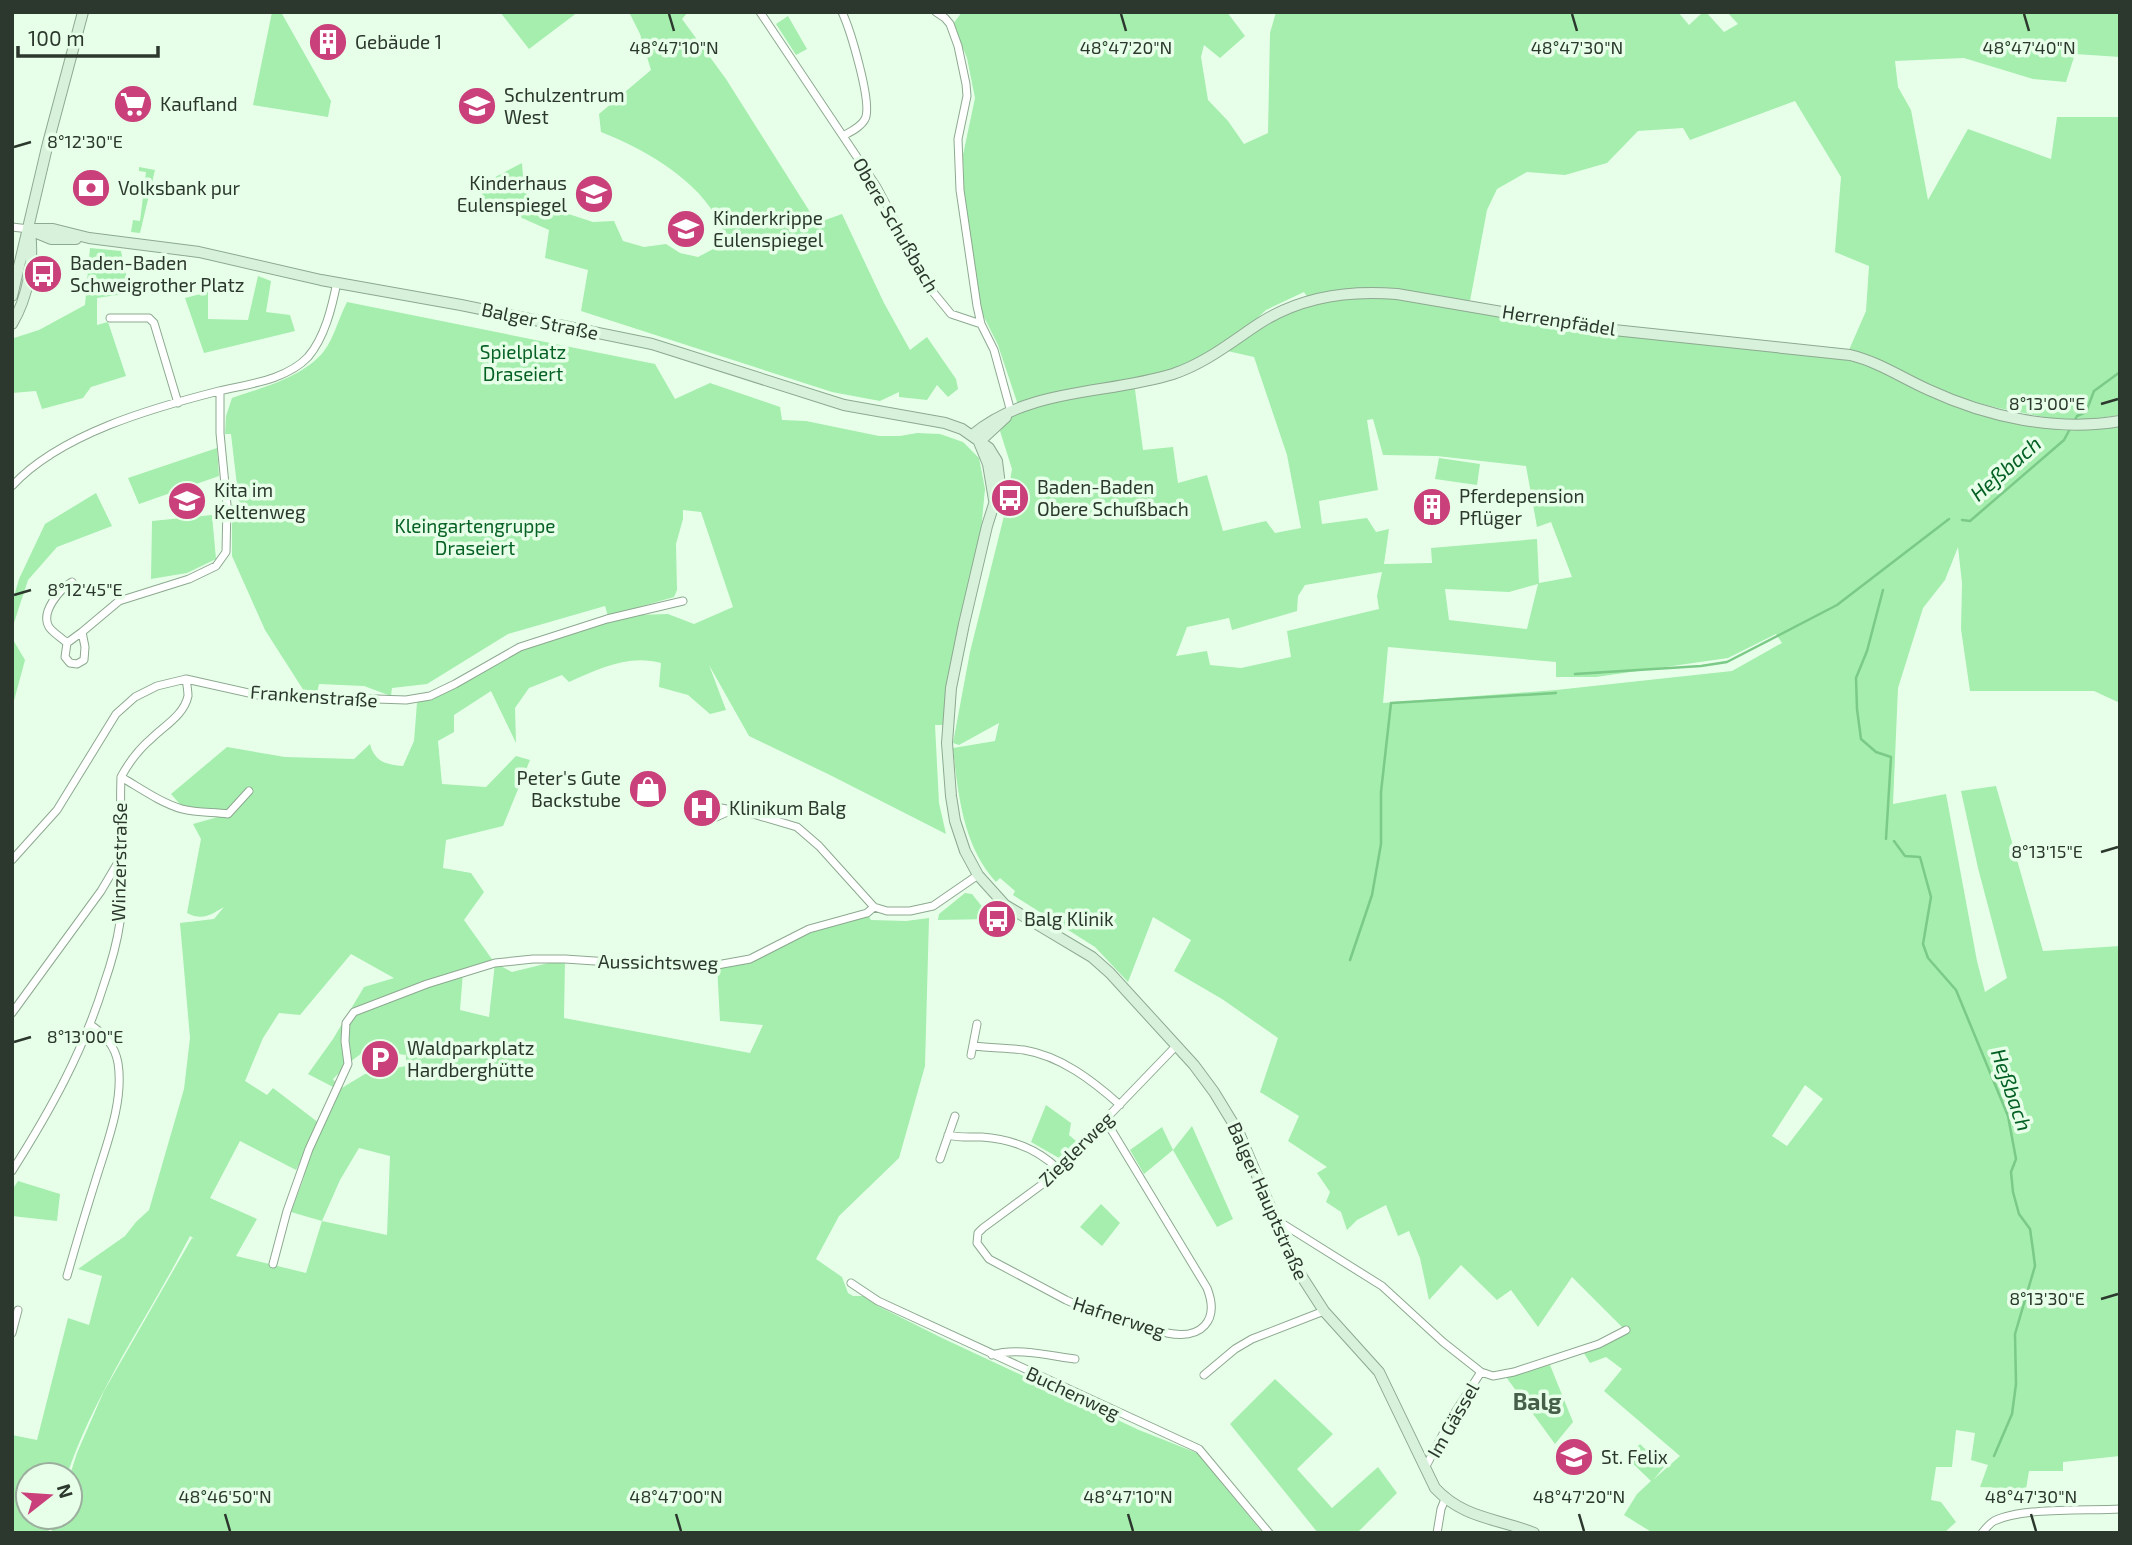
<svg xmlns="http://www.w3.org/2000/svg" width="2132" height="1545" font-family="'Exo 2',sans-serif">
  <rect width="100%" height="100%" fill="#e7ffe9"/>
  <path fill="#a5eeae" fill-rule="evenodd" d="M272,12H281L331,101L328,117L253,105Z
    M500,12H578L529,49Z
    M629,12H688L682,19L726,79L817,223L842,214L884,303L910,350L927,337L956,379L958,389L948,397L937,385L927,400L899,397V392L880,401L832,392L581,311L588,270L545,258L549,230L482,200V184L522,163L524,190L532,202L593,222L614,221L623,241L644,247L666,244L680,253L698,257L717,247L725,236C708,185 649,151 601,132L599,114L651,70L640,34Z
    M962,12H1227L1245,36L1220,58L1204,45L1201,57L1208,100L1228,121L1244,144L1268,133L1270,33L1276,12H1678L1689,25L1703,12H1706L1724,32L1738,24L1727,12H2120V57L2075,54L2066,82L2033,79L1964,58L1895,61L1898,87L1911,110L1928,200L1968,129L2051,159L2057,117H2118L2120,113V415L2085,420L2049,418L1998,408L1952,396L1903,372L1849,350L1866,311L1869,266L1835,252L1841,177L1795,101L1690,140L1683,128L1638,131L1607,163L1565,175L1527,172L1497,189L1487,210L1470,301C1416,292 1362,282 1308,298L1304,292L1266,310L1228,345L1274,315L1338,297H1395L1828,356L1868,365L1939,400L1984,415L2120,423V703L2094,691H1970L1961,629L1962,583L1958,547L1945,580L1923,608L1898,688L1893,804L1946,794L1977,961L1985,992L2007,978L1978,868L1961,791L1996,786L2043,951L2120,946V1456L2063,1462V1471H2029L2026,1489L1980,1487L1988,1465L1971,1460L1975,1433L1956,1430L1952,1467H1936L1931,1500L1941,1502L1956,1522L1944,1533H1653L1624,1515L1637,1494L1651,1481L1627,1458L1640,1444L1664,1467L1654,1479L1680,1456L1604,1391L1622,1369L1606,1357L1590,1363L1582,1350L1625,1330L1572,1277L1538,1327L1511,1290L1497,1300L1461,1265L1429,1300L1420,1258L1409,1231L1398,1236L1386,1205L1357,1220L1347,1230L1341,1212L1326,1202L1330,1192L1317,1173L1327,1167L1288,1141L1299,1116L1260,1092L1278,1038L1222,999L1174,971L1191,940L1153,917L1128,982L1095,947L1013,895L1015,891L1000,878L996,882C963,846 958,794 953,748L995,741L999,723L959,745L953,743L970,652L1004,516L1012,469L1000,431L1019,408L998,345L980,309L964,189L963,155L975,98L967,58L953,24ZM1223,350L1254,357L1287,455L1301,528L1275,533L1266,521L1223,531L1207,475L1178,483L1173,447L1143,450L1134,382L1199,364ZM1373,419L1383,455L1437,456L1526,466L1537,527L1551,522L1572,577L1539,583L1537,539L1431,548L1432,563L1384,564L1389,529L1376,532L1367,518L1322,524L1319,501L1378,490L1367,420ZM1382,572L1377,596L1379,609L1287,631L1291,657L1241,668L1210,665L1207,651L1176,656L1187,627L1229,618L1232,630L1297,611L1298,596L1305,585ZM1538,584L1527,629L1449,620L1445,589L1509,592ZM1776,634L1782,643L1732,671L1556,690L1383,703L1388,647L1556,662V677H1596L1728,658ZM1805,1085L1823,1099L1787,1146L1772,1136Z
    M788,16L807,49L796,55L776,24Z
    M139,167L155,170L140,233L131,232L133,220L140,221L146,172L139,171Z
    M90,248L121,251L130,293L97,298V325L108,322L126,376L91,387L83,398L42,409L36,391L12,393V346L14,338L39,330L85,305Z
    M258,276L271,281L266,312L290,315L295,331L204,353L185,298L208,292V319L248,320Z
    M347,302L655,364L675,399L710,383L780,407L782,420L806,421L879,436H900L917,433L940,434L963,442L979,458L985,489L980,541L945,725H935L939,803L946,834L830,775L749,736L709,665L726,710L710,714L688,695L659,687L661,663C628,654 599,669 569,682L562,675L529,688L515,708L516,743L491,691L454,715V732L438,741L442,784L486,787L516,756L530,760L503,826L446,840L443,868L471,873L484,892L464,920L494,962L463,972L460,1010L489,1017L495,963L512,972L565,959L564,1018L750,1053L763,1025L720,1021L717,965L750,959L809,929L867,913L871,920L906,921L929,918L925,1066L899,1158L839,1216L816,1259L842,1277L848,1293L853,1296H864L878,1306L942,1338L1139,1430L1197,1453L1263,1533H51L56,1517H70V1475L77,1453L104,1391L192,1238L195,1239L190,1236C149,1316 96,1390 67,1475H28V1517H53L48,1533H12V1435L37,1440L68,1318L89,1325L102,1276L78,1269L125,1236L136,1222L149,1210L184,1089L190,1038L180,923L214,919L224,907C210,915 203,921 187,913L201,839L193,824L225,815L185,810L171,794L227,747L285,757L354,759L370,744C374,761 386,765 403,766L414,741L417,703L520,647L608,621L638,615L668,614L694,624L733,607L701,512L683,510V519L676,544L677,590L674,597L608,616L605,606L508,634L427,684L392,688L391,696L364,686L319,684L317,693L304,691L265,630L232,556V505L239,503L231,434H225L226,416L232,398C261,388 304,377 324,351C334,338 339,317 347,302ZM351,954L394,978L364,987L333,1039L308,1074L337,1089L319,1123L273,1088L267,1095L245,1081L263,1038L279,1013L300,1015ZM366,1050L406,1055V1066L365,1074L340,1089L333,1079L350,1062ZM240,1141L296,1170L306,1150L310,1152L303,1180L291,1212L322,1221L306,1273L236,1256L257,1219L210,1198ZM359,1148L390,1156L387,1235L322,1221L340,1180Z
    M217,448L219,476L139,504L128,478Z
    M1439,458L1480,464L1477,485L1435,479Z
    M96,493L112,526L57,547L28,580L12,629V603L19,579L45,524Z
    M212,515L216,559L187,573L151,579L152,521Z
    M12,638L25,660L12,708Z
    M965,893L972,894L992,919L938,920L939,914Z
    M1046,1105L1071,1123L1069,1135L1076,1141L1059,1158L1031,1142Z
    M1192,1126L1233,1219L1217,1227L1173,1150L1144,1174L1130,1150L1162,1127L1173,1150Z
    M18,1181L60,1194L57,1221L12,1216V1190Z
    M1101,1204L1120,1223L1102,1246L1080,1227Z
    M1550,1365L1573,1422L1555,1444L1506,1377Z
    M1275,1379L1333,1434L1297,1469L1332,1508L1378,1467L1397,1493L1357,1533H1318L1230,1424Z"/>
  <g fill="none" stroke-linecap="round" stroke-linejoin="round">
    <path stroke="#7bca87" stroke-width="2.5" d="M2074,422L2077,416L2086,412L2094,391L2120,372
      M1962,520L1970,521L2064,440L2071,427
      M1883,590L1867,651L1856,678L1857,709L1861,739L1876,752L1891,757L1886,839
      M1575,674L1701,666L1727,662L1837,605L1949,519
      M1894,841L1905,856L1920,857L1931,897L1923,944L1928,958L1956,990L2008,1116L2016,1159L2011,1172L2013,1192L2019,1214L2030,1229L2033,1250L2035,1266L2015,1334L2016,1384L2012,1414L1994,1456
      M1350,960L1372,895L1381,844V792L1391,703L1556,693"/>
    <g stroke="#8da990" stroke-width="9">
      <path id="street" d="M760,12L877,187L933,292L951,314L981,324
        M842,12C850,29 873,104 865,119C861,127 850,132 843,136
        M936,12L945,18L950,24L958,46L966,84L967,96L958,139L960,190L977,306L981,324L994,350L1011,412
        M12,227L29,229
        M110,318H149L154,323L178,403
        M12,486C60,434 152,408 219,391C249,384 286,380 308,357C325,337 332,307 337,282
        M82,632L119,601L189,579L216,566L226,552L227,505L220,433V391
        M82,632L85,647L84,660L77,664L70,663L65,657L67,643Z
        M67,643C62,638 53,633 49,627C40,612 60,589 72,582
        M121,777C140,788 161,803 182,809C197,813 213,812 228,814L249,791
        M732,810L705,822L701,821L697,812L705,805L753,814L797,827L819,846L874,907L887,911H910L933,906L978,875
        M12,860L57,810L116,714L135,697L157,686L186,679L258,695L406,700L430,696L455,684L520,647L607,619L683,601
        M12,1013L101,891L120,859
        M974,1046C990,1048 1007,1048 1024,1050C1061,1056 1093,1081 1120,1105
        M971,1055L977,1024
        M1104,1122L1112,1131L1207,1288C1220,1321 1201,1340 1167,1333L1093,1312L1066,1300L989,1259L977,1243L978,1233L983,1228L1044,1183L1176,1046
        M948,1135C959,1138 970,1137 982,1137C1010,1139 1038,1149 1058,1169
        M940,1159L955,1116
        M12,1171C50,1111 83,1052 104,984C111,964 117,943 120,922C124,874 119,825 121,777C129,762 139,749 152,738C164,726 184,715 188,696C188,691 187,685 186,679
        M1275,1219L1382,1286L1443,1342L1481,1372L1493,1376L1514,1372L1599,1344L1626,1330
        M273,1264L287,1211L309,1149L348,1064L345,1041L346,1023L354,1012L427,984L495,963L533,959H565L654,965H717L750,959L809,929L867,913L874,907
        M67,1276C76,1244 86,1211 96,1179C107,1143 124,1101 118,1063C115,1046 105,1035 91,1025
        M851,1283L878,1301L1199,1449L1269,1533
        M12,1333L18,1310
        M992,1355C1017,1347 1050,1356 1075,1359
        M1204,1375L1235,1349L1252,1339L1324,1311
        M1425,1468L1452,1417L1481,1372
        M1437,1533L1441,1509L1445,1499
        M1982,1533C1986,1528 1989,1524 1994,1521C2022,1507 2087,1511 2120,1509"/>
    </g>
    <g stroke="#8da990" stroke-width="12">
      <path id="secondary" d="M29,229H53L89,238L199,252L321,280L461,305L652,344L844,405L945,423L962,429L989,448L997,461L1000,485L987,526L964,624L951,688L947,743L951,796L955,821L965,851L978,875L1005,905L1092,957L1110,973L1194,1065L1214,1092L1239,1133L1295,1266L1324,1311L1379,1372L1435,1488C1464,1519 1497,1518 1534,1533
        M34,232L51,239H76
        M12,296L48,143L83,12
        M12,324C28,297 34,263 30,232
        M972,435C1030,387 1105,395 1173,374C1206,363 1231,342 1260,323C1302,296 1349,290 1397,294L1595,328L1850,355C1879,362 1902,378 1929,390C1987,417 2057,432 2120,421
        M979,442L988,464L994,500
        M979,442L1006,417"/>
    </g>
    <use href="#street" stroke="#fff" stroke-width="7"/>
    <use href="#secondary" stroke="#d7f1db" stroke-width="10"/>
  </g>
  <path fill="none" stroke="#2c382d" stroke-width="2.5" d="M669,14L674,31M1121,14L1126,31M1572,14L1577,31M2024,14L2029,31M14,147L31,142M2101,404L2118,399M14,595L31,590M2101,852L2118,847M14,1042L31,1037M2101,1299L2118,1294M225,1514L230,1531M676,1514L681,1531M1128,1514L1133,1531M1579,1514L1584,1531M2031,1514L2036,1531"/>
  <defs>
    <g id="building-disc" transform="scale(2.0125)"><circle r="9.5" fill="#c9407b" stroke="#e7ffe9"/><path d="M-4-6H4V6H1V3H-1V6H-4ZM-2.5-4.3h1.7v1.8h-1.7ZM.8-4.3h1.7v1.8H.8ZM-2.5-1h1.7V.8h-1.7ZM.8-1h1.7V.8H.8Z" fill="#fff"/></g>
    <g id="supermarket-disc" transform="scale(2.0125)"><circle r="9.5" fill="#c9407b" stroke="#e7ffe9"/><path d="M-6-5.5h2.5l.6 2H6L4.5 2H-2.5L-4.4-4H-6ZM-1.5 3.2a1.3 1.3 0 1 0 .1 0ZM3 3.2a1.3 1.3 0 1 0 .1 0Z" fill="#fff"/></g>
    <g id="school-disc" transform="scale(2.0125)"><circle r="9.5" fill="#c9407b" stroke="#e7ffe9"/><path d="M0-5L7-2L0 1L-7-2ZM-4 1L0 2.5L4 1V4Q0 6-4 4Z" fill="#fff"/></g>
    <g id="bank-disc" transform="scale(2.0125)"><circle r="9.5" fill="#c9407b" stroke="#e7ffe9"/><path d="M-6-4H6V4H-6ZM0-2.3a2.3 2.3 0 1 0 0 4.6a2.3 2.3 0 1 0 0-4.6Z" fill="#fff"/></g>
    <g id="bus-disc" transform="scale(2.0125)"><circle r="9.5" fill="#c9407b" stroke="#e7ffe9"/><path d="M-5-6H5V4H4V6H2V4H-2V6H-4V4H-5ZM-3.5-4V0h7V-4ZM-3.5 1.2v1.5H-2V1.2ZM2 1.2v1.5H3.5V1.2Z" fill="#fff"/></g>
    <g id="shop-disc" transform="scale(2.0125)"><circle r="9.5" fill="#c9407b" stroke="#e7ffe9"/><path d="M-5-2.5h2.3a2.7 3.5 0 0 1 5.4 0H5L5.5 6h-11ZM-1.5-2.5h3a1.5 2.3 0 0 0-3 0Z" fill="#fff"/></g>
    <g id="hospital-disc" transform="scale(2.0125)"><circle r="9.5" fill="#c9407b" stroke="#e7ffe9"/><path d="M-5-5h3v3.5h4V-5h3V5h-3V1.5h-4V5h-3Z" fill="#fff"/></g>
    <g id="parking-disc" transform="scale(2.0125)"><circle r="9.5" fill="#c9407b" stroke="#e7ffe9"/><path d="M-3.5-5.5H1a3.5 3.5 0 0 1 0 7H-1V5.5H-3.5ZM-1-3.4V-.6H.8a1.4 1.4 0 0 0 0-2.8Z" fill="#fff"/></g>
  </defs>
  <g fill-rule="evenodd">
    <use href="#building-disc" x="328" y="42"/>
    <use href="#supermarket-disc" x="133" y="104"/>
    <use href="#school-disc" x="477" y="106"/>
    <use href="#bank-disc" x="91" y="188"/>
    <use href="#school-disc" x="594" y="194"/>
    <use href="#school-disc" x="686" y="229"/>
    <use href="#bus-disc" x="43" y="274"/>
    <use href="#bus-disc" x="1010" y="498"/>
    <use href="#school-disc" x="187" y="501"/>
    <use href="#building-disc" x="1432" y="507"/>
    <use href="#shop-disc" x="648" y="789"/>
    <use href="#hospital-disc" x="702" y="808"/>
    <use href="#bus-disc" x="997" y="919"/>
    <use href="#parking-disc" x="380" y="1059"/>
    <use href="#school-disc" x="1574" y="1457"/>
  </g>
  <g text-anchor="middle" stroke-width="7" stroke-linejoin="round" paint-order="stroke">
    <g font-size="19" fill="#2c382d" stroke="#e7ffe9" text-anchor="start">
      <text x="355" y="49">Gebäude 1</text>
      <text x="504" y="102">Schulzentrum<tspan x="504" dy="22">West</tspan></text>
      <text x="160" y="111">Kaufland</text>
      <text x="567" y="190" text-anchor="end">Kinderhaus<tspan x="567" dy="22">Eulenspiegel</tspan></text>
      <text x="118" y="195">Volksbank pur</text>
      <text x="713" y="225">Kinderkrippe<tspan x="713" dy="22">Eulenspiegel</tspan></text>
      <text x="70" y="270">Baden-Baden<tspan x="70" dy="22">Schweigrother Platz</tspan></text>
      <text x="1037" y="494">Baden-Baden<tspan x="1037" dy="22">Obere Schußbach</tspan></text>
      <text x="214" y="497">Kita im<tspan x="214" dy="22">Keltenweg</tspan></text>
      <text x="1459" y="503">Pferdepension<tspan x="1459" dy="22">Pflüger</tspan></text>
      <text x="621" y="785" text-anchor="end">Peter's Gute<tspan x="621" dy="22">Backstube</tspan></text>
      <text x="729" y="815">Klinikum Balg</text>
      <text x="1024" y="926">Balg Klinik</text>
      <text x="407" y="1055">Waldparkplatz<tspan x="407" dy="22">Hardberghütte</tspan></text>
      <text x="1601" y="1464">St. Felix</text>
    </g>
    <g font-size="19" fill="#2c382d" stroke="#e7ffe9">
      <text transform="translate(896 225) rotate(60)" y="7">Obere Schußbach</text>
      <text transform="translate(1559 320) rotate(9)" y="7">Herrenpfädel</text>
      <text transform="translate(540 321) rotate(12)" y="7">Balger Straße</text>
      <text transform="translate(314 696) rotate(4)" y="7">Frankenstraße</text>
      <text transform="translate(119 862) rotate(-89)" y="7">Winzerstraße</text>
      <text transform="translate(658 962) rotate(1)" y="7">Aussichtsweg</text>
      <text transform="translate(1076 1149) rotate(-45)" y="7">Zieglerweg</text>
      <text transform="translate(1268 1201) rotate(66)" y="7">Balger Hauptstraße</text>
      <text transform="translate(1119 1317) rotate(18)" y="7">Hafnerweg</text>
      <text transform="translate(1073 1393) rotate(25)" y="7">Buchenweg</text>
      <text transform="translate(1453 1420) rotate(-60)" y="7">Im Gässel</text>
    </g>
    <g font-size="19" fill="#066124" stroke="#e7ffe9">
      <text x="523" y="359">Spielplatz<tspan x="523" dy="22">Draseiert</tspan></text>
      <text x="475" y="533">Kleingartengruppe<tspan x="475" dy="22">Draseiert</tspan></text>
    </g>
    <g font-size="21" font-style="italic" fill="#046023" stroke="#e7ffe9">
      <text transform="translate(2006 469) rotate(-41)" y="7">Heßbach</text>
      <text transform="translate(2011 1090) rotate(71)" y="7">Heßbach</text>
    </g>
    <g font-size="23" font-weight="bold" fill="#455f48" stroke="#e7ffe9">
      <text x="1537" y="1410">Balg</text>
    </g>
  </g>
  <g font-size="18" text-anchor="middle" fill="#2c382d" stroke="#e7ffe9" stroke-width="7" stroke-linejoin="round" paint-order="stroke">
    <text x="674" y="54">48°47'10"N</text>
    <text x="1126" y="54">48°47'20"N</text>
    <text x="1577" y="54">48°47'30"N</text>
    <text x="2029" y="54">48°47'40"N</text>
    <text x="85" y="148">8°12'30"E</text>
    <text x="2047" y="410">8°13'00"E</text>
    <text x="85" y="596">8°12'45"E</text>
    <text x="2047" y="858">8°13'15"E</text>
    <text x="85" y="1043">8°13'00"E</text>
    <text x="2047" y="1305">8°13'30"E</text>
    <text x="225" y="1503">48°46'50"N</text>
    <text x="676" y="1503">48°47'00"N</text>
    <text x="1128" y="1503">48°47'10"N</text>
    <text x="1579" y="1503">48°47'20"N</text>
    <text x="2031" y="1503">48°47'30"N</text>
  </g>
  <rect width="2132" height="1545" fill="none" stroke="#2c382d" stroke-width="28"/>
  <g transform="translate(49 1496) rotate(73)"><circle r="33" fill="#e7ffe9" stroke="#9caf9e" stroke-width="2"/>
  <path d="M0-5L12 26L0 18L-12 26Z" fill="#c9407b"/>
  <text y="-10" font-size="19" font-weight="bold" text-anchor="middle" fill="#2c382d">N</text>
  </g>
  <path d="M18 46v10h140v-10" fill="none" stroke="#2c382d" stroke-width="3.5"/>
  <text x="28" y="46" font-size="21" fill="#2c382d" stroke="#e7ffe9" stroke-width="5" paint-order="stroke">100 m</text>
</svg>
